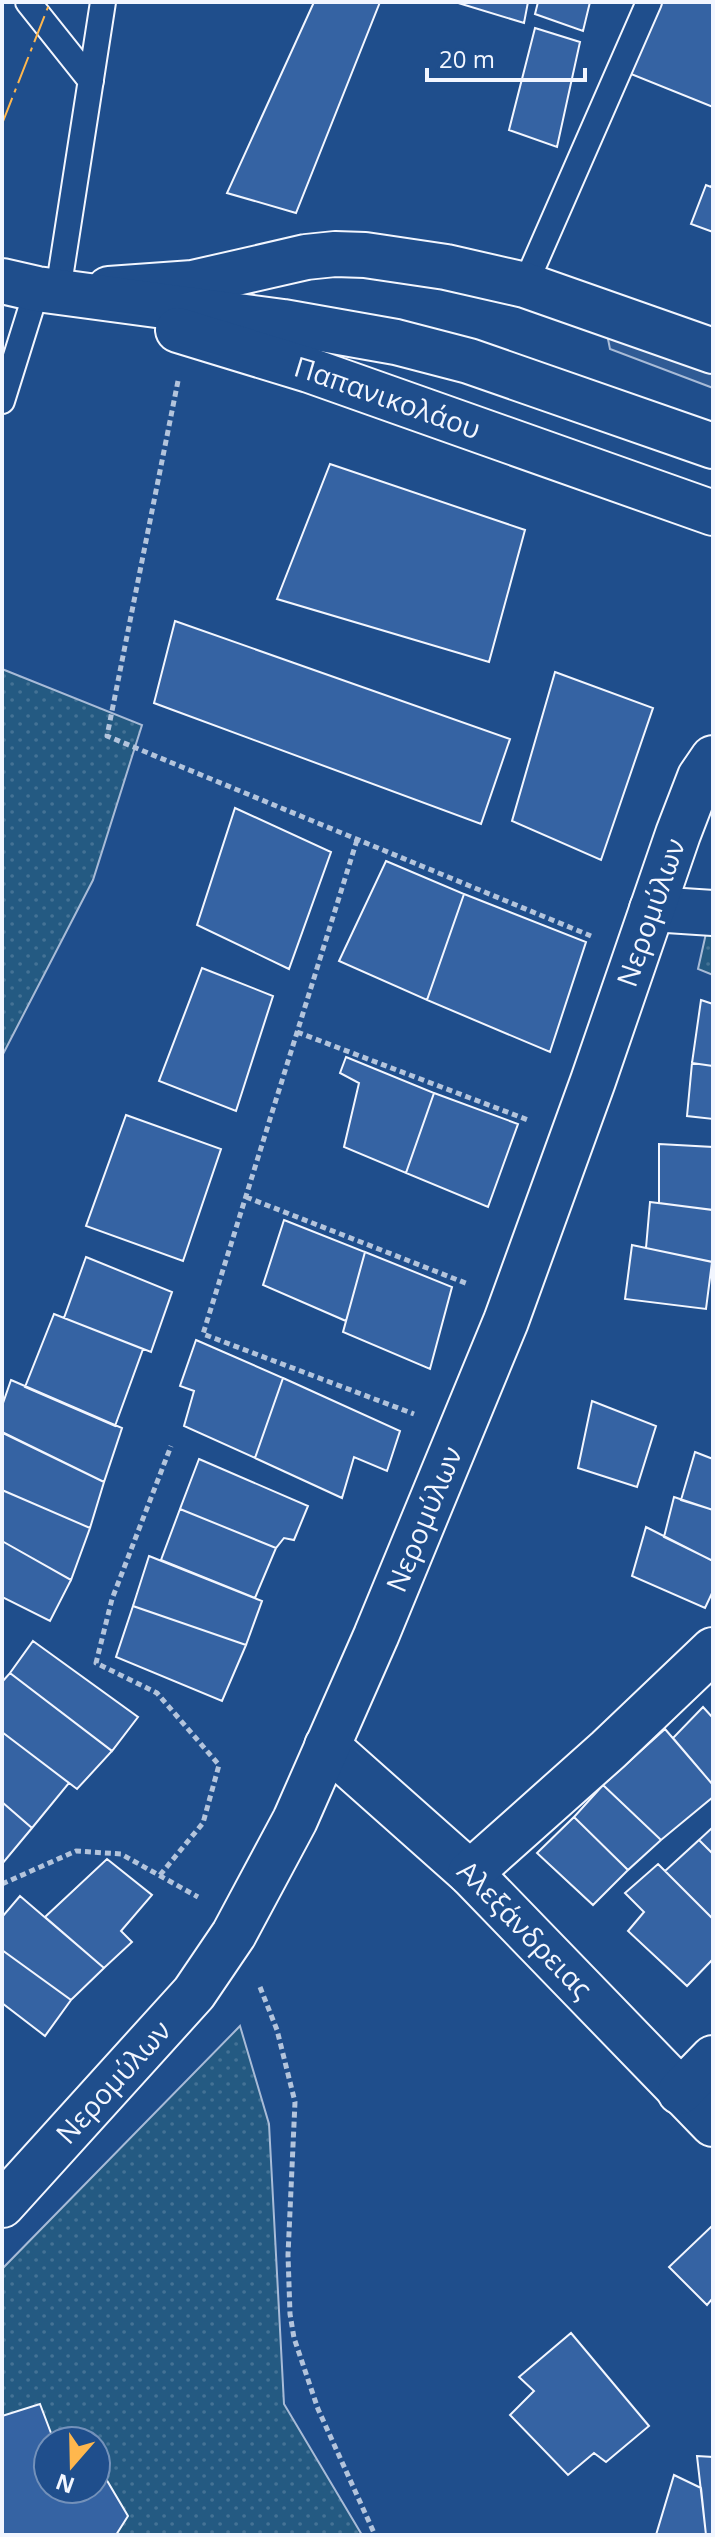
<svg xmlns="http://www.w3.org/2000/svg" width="715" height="2537" font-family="'Open Sans',sans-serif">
  <defs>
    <pattern id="green-dots" width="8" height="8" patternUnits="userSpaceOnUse" patternTransform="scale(2)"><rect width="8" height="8" fill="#245a82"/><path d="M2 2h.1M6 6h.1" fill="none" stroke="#447295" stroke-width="1.8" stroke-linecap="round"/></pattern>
  </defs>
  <rect width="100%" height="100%" fill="#1f4e8c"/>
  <path fill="url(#green-dots)" stroke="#a8bbd7" stroke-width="2" fill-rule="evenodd" d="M2,669L142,725L93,880L2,1056Z
    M709,920H713V975L698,969Z
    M240,2026L269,2124L284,2404L362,2535H2V2269ZM48,2441H96V2489H48Z"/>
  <path fill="#305b95" stroke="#a8bbd7" stroke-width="2" d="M607,334L713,357V388L610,349Z"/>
  <path fill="#3563a3" stroke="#f2f6ff" stroke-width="2" d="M314,2H380L296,213L227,193Z
    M455,2H528L524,23Z
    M538,2H590L583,31L535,14Z
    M653,2H713V107L621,70Z
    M535,28L580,42L557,147L509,130Z
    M713,183V232L691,224L706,185L711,187Z
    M330,464L525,530L489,662L277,599Z
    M175,621L510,739L481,824L154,703Z
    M555,672L653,708L601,860L512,821Z
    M235,808L331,852L289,969L197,925Z
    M386,861L464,894L427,1000L339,961Z
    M464,894L586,942L550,1052L427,1000Z
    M202,968L273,996L236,1111L159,1081Z
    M701,1000L713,1004V1066L692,1063Z
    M346,1057L434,1093L406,1173L344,1147L359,1083L340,1073Z
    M692,1063L713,1066V1119L687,1116Z
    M434,1093L518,1124L488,1207L406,1173Z
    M126,1115L221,1149L183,1261L86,1226Z
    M659,1144L713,1147V1210L659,1203Z
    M650,1202L713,1210V1262L646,1248Z
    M284,1220L365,1252L346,1321L263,1285Z
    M632,1245L712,1262L706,1309L625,1299Z
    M365,1252L452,1287L430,1369L343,1332Z
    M86,1257L172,1292L151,1352L64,1318Z
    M54,1314L143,1349L115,1426L25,1387Z
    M196,1340L283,1378L255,1458L184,1426L194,1391L180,1386Z
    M283,1378L400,1431L387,1471L354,1457L342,1498L255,1458Z
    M11,1380L122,1428L104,1482L2,1432V1406Z
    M592,1401L656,1426L637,1487L578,1468Z
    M3,1433L104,1482L90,1528L2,1490Z
    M695,1452L713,1459V1510L681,1500Z
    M199,1459L308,1506L294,1540L284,1538L276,1548L180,1509Z
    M2,1490L90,1528L71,1580L2,1541Z
    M674,1497L713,1510V1561L664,1537Z
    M180,1509L276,1548L255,1598L161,1560Z
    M646,1527L713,1561V1591L705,1608L632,1576Z
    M2,1541L71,1580L50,1621L2,1597Z
    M149,1556L262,1601L246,1645L133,1606Z
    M133,1606L246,1645L222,1701L116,1657Z
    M33,1641L138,1717L112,1751L10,1673Z
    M10,1673L112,1751L77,1789L2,1732V1682Z
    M703,1707L713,1718V1785L673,1738Z
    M665,1729L713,1785V1797L661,1840L603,1785Z
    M2,1732L69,1783L32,1828L2,1802Z
    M603,1785L661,1840L628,1870L574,1817Z
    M2,1802L32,1828L2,1864Z
    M574,1817L628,1870L593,1905L537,1853Z
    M713,1827V1854L699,1840Z
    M699,1840L713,1854V1919L665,1871Z
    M107,1859L152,1895L121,1931L132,1942L104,1968L45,1917Z
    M658,1864L713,1919V1959L687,1986L628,1931L644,1912L625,1893Z
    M20,1896L104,1968L71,2000L2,1950V1917Z
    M2,1950L71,2000L45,2036L2,2003Z
    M713,2225V2298L707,2305L669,2267Z
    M571,2333L649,2426L606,2462L594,2453L568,2475L510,2415L534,2391L519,2377Z
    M40,2404L54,2441H48V2489H96V2462L128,2516L116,2535H2V2416Z
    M697,2456L713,2457V2535H706Z
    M674,2475L701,2488L706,2535H656Z"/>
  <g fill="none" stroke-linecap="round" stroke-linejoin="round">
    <g stroke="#f2f6ff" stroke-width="28">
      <path id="lane" d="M28,2L91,81
        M525,285L649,2
        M58,291L103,2
        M2,401L37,289"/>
    </g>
    <g stroke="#f2f6ff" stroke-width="48">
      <g id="street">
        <path d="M109,289L193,283L306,257L335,254L365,255L446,267L525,285L713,351"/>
        <path d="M652,909L713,913"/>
        <path id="s1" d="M327,1746L470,1873L713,2124"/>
        <path d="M470,1873L608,1750L713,1650"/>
        <path d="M680,2092L713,2058"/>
        <path id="s2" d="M2,2205L194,1993L234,1934L295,1820L376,1636L506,1321L593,1081L678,834L700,777L713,758"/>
      </g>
    </g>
    <g stroke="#f2f6ff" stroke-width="48">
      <g id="secondary">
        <path d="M2,281L37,289L283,322L396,342L469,361L713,446"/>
        <path id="s3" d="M178,330L309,370L713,513"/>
      </g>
    </g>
    <path stroke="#b3c4dc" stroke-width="5" stroke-dasharray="6 4" stroke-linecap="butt" d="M178,381L107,736L591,936
      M357,840L203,1334L414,1414
      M297,1032L528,1120
      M246,1197L468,1284
      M160,1875L203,1823L219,1765L157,1693L96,1663L112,1599L171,1446
      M2,1884L76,1851L121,1854L198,1897
      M260,1987L277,2030L295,2102L288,2255L290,2314L294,2338L318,2409L375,2535"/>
    <use href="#lane" stroke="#1f4e8c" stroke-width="24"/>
    <use href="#street" stroke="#1f4e8c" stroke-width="44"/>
    <use href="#secondary" stroke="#1f4e8c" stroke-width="44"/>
    <path stroke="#ffb74d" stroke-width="2" stroke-dasharray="28 6 4 6" stroke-linecap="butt" d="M2,124L50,2"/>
  </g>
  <g text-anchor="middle" stroke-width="6" stroke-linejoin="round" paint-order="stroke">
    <g font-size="28" fill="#f2f6ff" stroke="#1f4e8c">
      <text dy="10" stroke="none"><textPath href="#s3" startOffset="220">Παπανικολάου</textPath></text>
      <text dy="10" stroke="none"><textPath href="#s2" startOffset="1462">Νερομύλων</textPath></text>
      <text dy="10" stroke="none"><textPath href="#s2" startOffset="814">Νερομύλων</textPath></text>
      <text dy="10" stroke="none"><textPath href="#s1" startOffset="270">Αλεξάνδρειας</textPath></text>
      <text dy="10" stroke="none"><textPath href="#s2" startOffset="166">Νερομύλων</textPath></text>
    </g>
  </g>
  <rect width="715" height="2537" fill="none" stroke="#f2f6ff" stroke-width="8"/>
  <g transform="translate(72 2465) rotate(200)"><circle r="38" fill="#1f4e8c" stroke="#7391ba" stroke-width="2"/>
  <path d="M0-6L14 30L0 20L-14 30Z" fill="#ffb74d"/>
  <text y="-12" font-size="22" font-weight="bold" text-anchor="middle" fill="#f2f6ff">N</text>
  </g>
  <path d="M427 68v12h158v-12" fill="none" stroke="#f2f6ff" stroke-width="4"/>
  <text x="439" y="68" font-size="24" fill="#f2f6ff" stroke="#1f4e8c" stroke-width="6" paint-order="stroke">20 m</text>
</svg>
